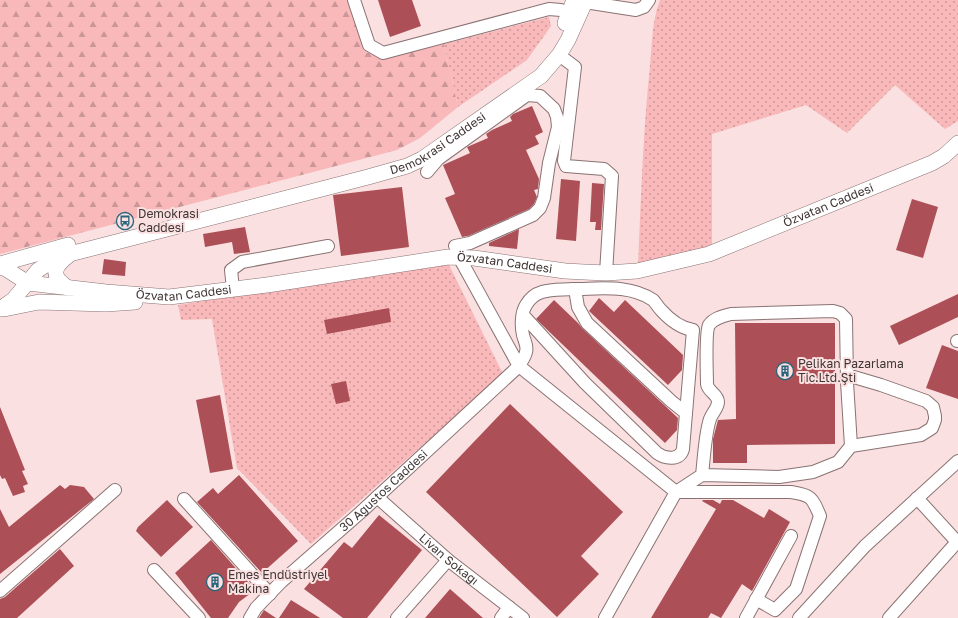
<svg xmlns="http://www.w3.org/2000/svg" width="958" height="618" font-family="'Golos Text',sans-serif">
  <defs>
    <pattern id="grass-dots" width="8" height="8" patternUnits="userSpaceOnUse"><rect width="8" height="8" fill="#f9b8b9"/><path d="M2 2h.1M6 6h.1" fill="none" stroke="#cb9697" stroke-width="1.8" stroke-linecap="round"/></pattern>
    <pattern id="forest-firs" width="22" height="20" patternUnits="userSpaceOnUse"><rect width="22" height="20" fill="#f9b8b9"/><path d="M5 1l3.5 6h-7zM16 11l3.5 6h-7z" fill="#cb9697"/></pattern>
  </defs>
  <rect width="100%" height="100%" fill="#fae0e0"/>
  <path fill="url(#grass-dots)" d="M660,0H958V121L945,129L895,85L847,133L806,105L712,134V247L638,266C641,199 643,133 650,66C652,45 652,20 660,0Z
    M549,17L551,26L527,60L458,107L444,44Z
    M448,263L503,374L311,544L237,468L212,319L181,320L178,305Z"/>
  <path fill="url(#forest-firs)" d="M0,0H350L366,52L384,58L444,44L458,107L420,138L397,150L0,254Z"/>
  <path fill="#ad4f56" d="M378,0H412L421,26L390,37Z
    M532,106L543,132L535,136L539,144L526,150L539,179L538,189L534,190L537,197L534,204L529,209L468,236L462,237L445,198L455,194L443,165L470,153L467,147L488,138L486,134L492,130L512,121L510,117L513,114Z
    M561,179L580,181L576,241L556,239Z
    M592,183L604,184L601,230H595L596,222H590Z
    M402,187L409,247L341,256L333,195Z
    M912,199L938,207L923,258L896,250Z
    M245,227L250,252L234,254L232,242L205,247L203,234Z
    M519,229L517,249L489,246V243Z
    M104,259L126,262L125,276L102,274Z
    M958,294V317L899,345L890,326Z
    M599,298L614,312L625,300L683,355L682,370L668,385L589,311Z
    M554,300L578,323L582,328L678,418L677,430L665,443L536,319Z
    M389,308L391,322L327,334L324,320Z
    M735,323H835V444L747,445V463H713V439L718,420L736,419Z
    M942,345L958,351V399L926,388Z
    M346,381L350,401L336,404L331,384Z
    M220,395L233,469L210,473L196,400Z
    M510,404L623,512L581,556L599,574L557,617L426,492Z
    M0,407L25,470L22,471L28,484L23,486L25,492L13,496L5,478L2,479L0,475Z
    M239,475L298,541L262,573L197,502L213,488L218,494Z
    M60,485L65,489L70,485L84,487L94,499L0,574V509L9,527Z
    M167,500L193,527L161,557L136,531L138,527Z
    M703,500H713L720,504L722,500H733L764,518L769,509L790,522L752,591L742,584L721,618L711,613L708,618H651L716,509L702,501Z
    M379,515L422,550L367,618H343L304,589L344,542L352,548Z
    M211,540L255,590L239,602L228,618H211L175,573Z
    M60,549L74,566L17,618H0V599L5,597Z
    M450,589L483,618H425Z
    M291,600L320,618H279Z
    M264,610L276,618H259Z"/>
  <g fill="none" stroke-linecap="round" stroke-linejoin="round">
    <g stroke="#8a7273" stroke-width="14">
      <g id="minor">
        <path d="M354,0L369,45L383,53L549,9L561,10L569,13"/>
        <path d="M585,2L636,10L644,7L649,0"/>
        <path d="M559,55L575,67L564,161L566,166L604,169L612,176L606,273"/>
        <path d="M427,172L438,159L527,95L540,96L554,109L557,117L558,127L549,163L544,198L540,208L533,215L470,243L455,246"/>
        <path d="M459,257L519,366L676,492L605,618"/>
        <path d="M233,289L231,270L242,262L328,246"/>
        <path d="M575,289L578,307L587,323L671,401L686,413"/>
        <path d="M957,341H958"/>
        <path d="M847,375L881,385L926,401L933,407L935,416V420L932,428L921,435L851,446"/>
        <path d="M676,492L702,475L779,477L813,472L838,462L851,446L847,382L846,319L840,313L833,311L731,314C723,316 714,318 709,325C705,332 707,374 707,384C708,392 718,394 718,402C718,408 712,413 710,419C705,434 704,458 702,475"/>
        <path d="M676,492H791C811,495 812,497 820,516L796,589L775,610L756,599"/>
        <path id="s1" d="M377,497L448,560L523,618"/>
        <path d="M917,498L958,543"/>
        <path d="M184,499L270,594"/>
        <path d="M154,570L199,618"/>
        <path d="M0,591L115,490"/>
        <path id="s2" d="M250,618L256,608L281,582L361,512L519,366C521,362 525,357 526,352C528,346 524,340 523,335C521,326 521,313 526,305C530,298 535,294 542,292C552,289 563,290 573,289C599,289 629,284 653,300C656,303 658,307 661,310C670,320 680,328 693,330L683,449C680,461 665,459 657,453L585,383L523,315"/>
        <path d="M397,618L448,560"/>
        <path d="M501,618L509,607"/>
        <path d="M746,618L791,536"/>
        <path d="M799,618L865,546L958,461"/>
        <path d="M889,618L957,542"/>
      </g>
    </g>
    <g stroke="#8a7273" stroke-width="16">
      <g id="major">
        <path d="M565,23L574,0"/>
        <path d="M0,264L68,245"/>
        <path id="s3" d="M0,267L6,269L28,283L106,292L169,297L267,285L448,257L474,258L565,271L584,272L606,273L637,271L709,254L932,163L944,156L958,143"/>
        <path d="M68,288C50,275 53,268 69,255"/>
        <path id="s4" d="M0,309L13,300L38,270L58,257L368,177L407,166L422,159L541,76L559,55L568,40L586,0"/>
        <path d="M4,309L39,302L106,304L135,302"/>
      </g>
    </g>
    <use href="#minor" stroke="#fff" stroke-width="12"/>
    <use href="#major" stroke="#fff" stroke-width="15"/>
  </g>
  <defs>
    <g id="bus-ring" transform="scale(0.9)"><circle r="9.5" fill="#fae0e0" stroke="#29657c" stroke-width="1.5"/><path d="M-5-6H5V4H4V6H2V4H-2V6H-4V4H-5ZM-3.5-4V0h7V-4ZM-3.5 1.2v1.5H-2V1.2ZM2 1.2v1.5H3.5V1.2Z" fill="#29657c"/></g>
    <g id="building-ring" transform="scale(0.9)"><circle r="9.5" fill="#fae0e0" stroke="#29657c" stroke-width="1.5"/><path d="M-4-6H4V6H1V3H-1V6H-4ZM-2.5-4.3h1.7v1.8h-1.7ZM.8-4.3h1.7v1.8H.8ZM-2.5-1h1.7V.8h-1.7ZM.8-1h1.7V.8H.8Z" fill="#29657c"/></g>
  </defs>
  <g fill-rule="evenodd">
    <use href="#bus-ring" x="125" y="221"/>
    <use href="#building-ring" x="785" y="371"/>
    <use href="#building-ring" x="215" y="582"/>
  </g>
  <g text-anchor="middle" stroke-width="4" stroke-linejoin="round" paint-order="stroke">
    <g font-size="12" fill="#403535" stroke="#fae0e0">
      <text dy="4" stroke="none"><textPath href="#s4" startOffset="477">Demokrasi Caddesi</textPath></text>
      <text dy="4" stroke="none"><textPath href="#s3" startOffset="849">Özvatan Caddesi</textPath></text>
      <text dy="4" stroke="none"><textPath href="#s3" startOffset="513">Özvatan Caddesi</textPath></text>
      <text dy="4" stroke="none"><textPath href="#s3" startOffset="189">Özvatan Caddesi</textPath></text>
      <text dy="4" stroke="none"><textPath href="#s2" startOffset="185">30 Ağustos Caddesi</textPath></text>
      <text dy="4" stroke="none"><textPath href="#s1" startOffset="95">Livan Sokağı</textPath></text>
    </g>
    <g font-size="12" fill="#403535" stroke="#fae0e0" text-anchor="start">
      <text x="138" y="218">Demokrasi<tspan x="138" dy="14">Caddesi</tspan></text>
      <text x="798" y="368">Pelikan Pazarlama<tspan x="798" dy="14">Tic.Ltd.Şti</tspan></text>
      <text x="228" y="579">Emes Endüstriyel<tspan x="228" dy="14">Makina</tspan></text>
    </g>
  </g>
</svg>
